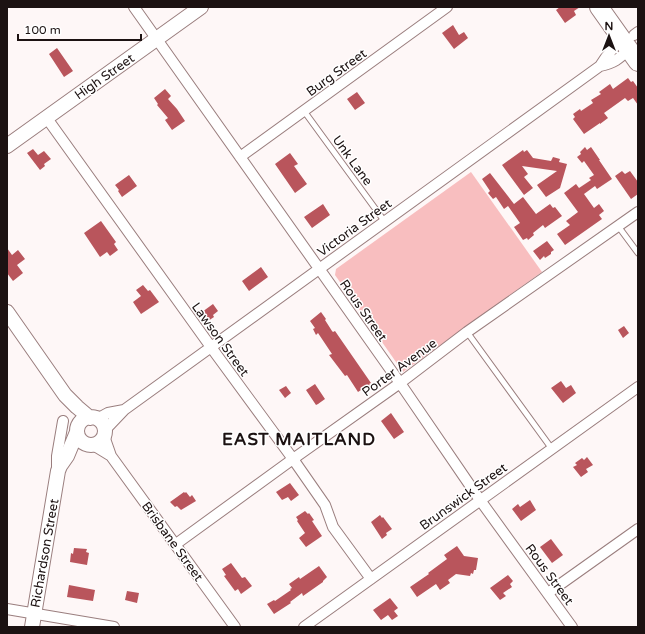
<svg xmlns="http://www.w3.org/2000/svg" width="645" height="634" font-family="'Varela Round',sans-serif">
  <rect width="100%" height="100%" fill="#fef7f7"/>
  <path fill="#f8bebf" d="M471,172L542,272L403,372L335,275L336,269Z"/>
  <path fill="#b9555c" d="M560,7H580L574,11L576,15L565,23L556,10Z
    M453,25L459,35L464,32L468,38L454,49L442,33Z
    M57,48L73,71L64,77L49,54Z
    M628,78L631,82L633,81L638,88V105L633,98L628,101L625,98L604,113L608,118L600,124V123L584,134L573,119L575,117L573,114L580,109L581,111L593,103L591,100L601,94L599,92L610,84L613,89Z
    M165,89L171,96L168,99L177,109L185,121L172,130L165,120L168,118L157,105L158,104L154,98Z
    M357,92L365,103L355,110L347,99Z
    M585,147L587,150L591,147L600,160H599L612,179L597,189L595,186L584,194L594,208L599,204L604,211L599,215L602,219L565,245L557,234L570,225L566,221L578,212L564,193L576,184L579,188L591,180L589,178L594,175L584,161L582,163L577,157L581,154L580,152Z
    M33,149L38,155L44,151L51,159L44,164L45,166L40,170L27,153Z
    M523,150L524,152L527,150L533,158L551,161L553,157L560,159L559,162L567,164L560,188L546,197L537,185L557,171L522,166L528,174L524,177L533,188L524,195L502,165Z
    M290,153L298,164L294,166L307,184L295,193L275,164Z
    M622,171L625,174L630,171L638,182V194L631,199L615,176Z
    M490,173L514,204L523,197L536,214L550,204L553,208L555,207L562,216L545,228L543,225L533,233L534,235L528,240L527,238L523,240L514,227L520,223L508,206L504,209L496,197L493,199L488,193L490,191L482,179Z
    M129,175L137,186L122,197L118,191L119,190L115,185Z
    M323,204L330,215L312,228L304,217Z
    M101,221L116,242L114,244L118,250L110,256L107,252L100,257L84,233Z
    M547,241L554,250L551,252V254L545,258L544,256L540,260L533,251Z
    M7,248L12,255L18,250L25,259L17,265L23,273L13,281L7,273Z
    M261,267L268,277L249,291L242,281Z
    M143,285L148,291L150,290L159,302L141,314L133,302L141,296L136,290Z
    M213,304L218,311L213,315L214,317L208,321L202,312Z
    M321,312L326,319L325,320L332,331L333,332L335,331L371,383L369,384L370,385L364,390V388L358,392L347,375L345,376L329,355L332,354L318,333L316,335L313,329L315,328L310,321Z
    M624,326L629,333L623,338L618,330Z
    M561,381L566,388L571,385L576,393L563,403L551,388Z
    M315,384L325,399L318,404L316,405L306,390Z
    M286,386L291,393L285,398L279,390Z
    M391,413L404,432L394,439L381,421Z
    M587,457L593,465L586,469L588,472L581,477L573,467L577,465L575,463L582,458L584,460Z
    M290,483L299,495L291,501L288,497L282,500L276,492Z
    M184,492L185,493L186,492L190,497L192,495L196,501L181,510L177,506L175,507L170,502Z
    M530,500L536,510L521,521L512,509L518,504L520,507Z
    M305,511L308,514L309,513L314,520L312,521L322,536L306,547L299,538L305,533L297,521L298,520L296,517Z
    M380,515L382,518L383,517L392,529L386,533L387,535L382,539L371,522Z
    M551,539L563,555L552,563L540,547Z
    M457,546L464,556L478,558L476,570H474L473,574L471,573L470,576L456,574L448,580L450,583L440,590L436,584L417,597L410,587L429,574L428,573L447,559L444,555Z
    M74,548L87,549L86,552L89,553L87,565L70,562L71,553L73,554Z
    M231,563L242,578L245,577L252,586L241,594L238,589L235,591L224,576L226,575L222,569Z
    M319,566L327,577L323,581V582L303,596L302,593L290,602L291,603L274,614L267,604L274,600L275,601L291,590L290,589L292,588L289,584L299,577L300,579Z
    M508,575L513,581L510,584L512,587L503,593L506,596L500,600L490,588Z
    M69,585L95,590L93,601L67,597Z
    M127,591L139,593L137,603L125,600Z
    M390,598L398,608L394,611L398,616L392,620L388,615L381,620L373,610Z"/>
  <g fill="none" stroke-linecap="round" stroke-linejoin="round">
    <g stroke="#9a7e7e" stroke-width="7">
      <path id="lane" d="M304,111L385,222
        M618,226L638,253
        M467,332L552,449"/>
    </g>
    <g stroke="#9a7e7e" stroke-width="12">
      <path id="street" d="M134,7L400,383L480,500L572,627
        M634,35L638,32
        M600,66C614,63 619,59 629,49
        M46,117L216,354L293,459L325,505L333,527L371,579
        M240,157L447,7
        M97,419L108,413L124,410
        M104,431L124,410L600,66L606,57L616,45L620,37
        M104,436L111,456L235,627
        M93,445L111,456
        M57,470V456L63,421
        M176,544L293,459L400,383L467,332L638,212
        M548,593L638,529
        M7,609L114,627
        M304,627L638,387"/>
    </g>
    <g stroke="#9a7e7e" stroke-width="16">
      <path id="secondary" d="M7,146L201,7
        M7,312L65,395L77,407L90,418
        M77 431a14 14 0 1 1 28 0a14 14 0 1 1-28 0Z
        M32,627L58,471L60,466L67,456L77,432"/>
    </g>
    <g stroke="#9a7e7e" stroke-width="20">
      <path id="highway" d="M599,7L638,62"/>
    </g>
    <use href="#lane" stroke="#fff" stroke-width="5"/>
    <use href="#street" stroke="#fff" stroke-width="10"/>
    <use href="#secondary" stroke="#fff" stroke-width="14"/>
    <use href="#highway" stroke="#fff" stroke-width="18"/>
  </g>
  <g text-anchor="middle" stroke-width="3" stroke-linejoin="round" paint-order="stroke">
    <g font-size="13" fill="#1c1212" stroke="#fff">
      <text transform="translate(336 72) rotate(-36)" y="5">Burg Street</text>
      <text transform="translate(104 76) rotate(-35)" y="5">High Street</text>
      <text transform="translate(353 160) rotate(54)" y="5">Unk Lane</text>
      <text transform="translate(354 227) rotate(-36)" y="5">Victoria Street</text>
      <text transform="translate(364 310) rotate(55)" y="5">Rous Street</text>
      <text transform="translate(221 339) rotate(54)" y="5">Lawson Street</text>
      <text transform="translate(399 367) rotate(-36)" y="5">Porter Avenue</text>
      <text transform="translate(463 496) rotate(-36)" y="5">Brunswick Street</text>
      <text transform="translate(173 541) rotate(54)" y="5">Brisbane Street</text>
      <text transform="translate(44 553) rotate(-80)" y="5">Richardson Street</text>
      <text transform="translate(550 574) rotate(54)" y="5">Rous Street</text>
    </g>
    <g font-size="17" font-weight="bold" letter-spacing="1" fill="#1c1212" stroke="#fff">
      <text x="299" y="445">EAST MAITLAND</text>
    </g>
  </g>
  <rect width="645" height="634" fill="none" stroke="#1c1212" stroke-width="16"/>
  <g transform="translate(609 36)" stroke="#ffffff" stroke-width="3" paint-order="stroke">
  <path d="M0-3L7 15L0 10L-7 15Z" fill="#1c1212"/>
  <text y="-6" font-size="11" font-weight="bold" text-anchor="middle" fill="#1c1212">N</text>
  </g>
  <path d="M18 34v6h123v-6" fill="none" stroke="#1c1212" stroke-width="2"/>
  <text x="24" y="34" font-size="12" fill="#1c1212" stroke="#ffffff" stroke-width="3" paint-order="stroke">100 m</text>
</svg>
